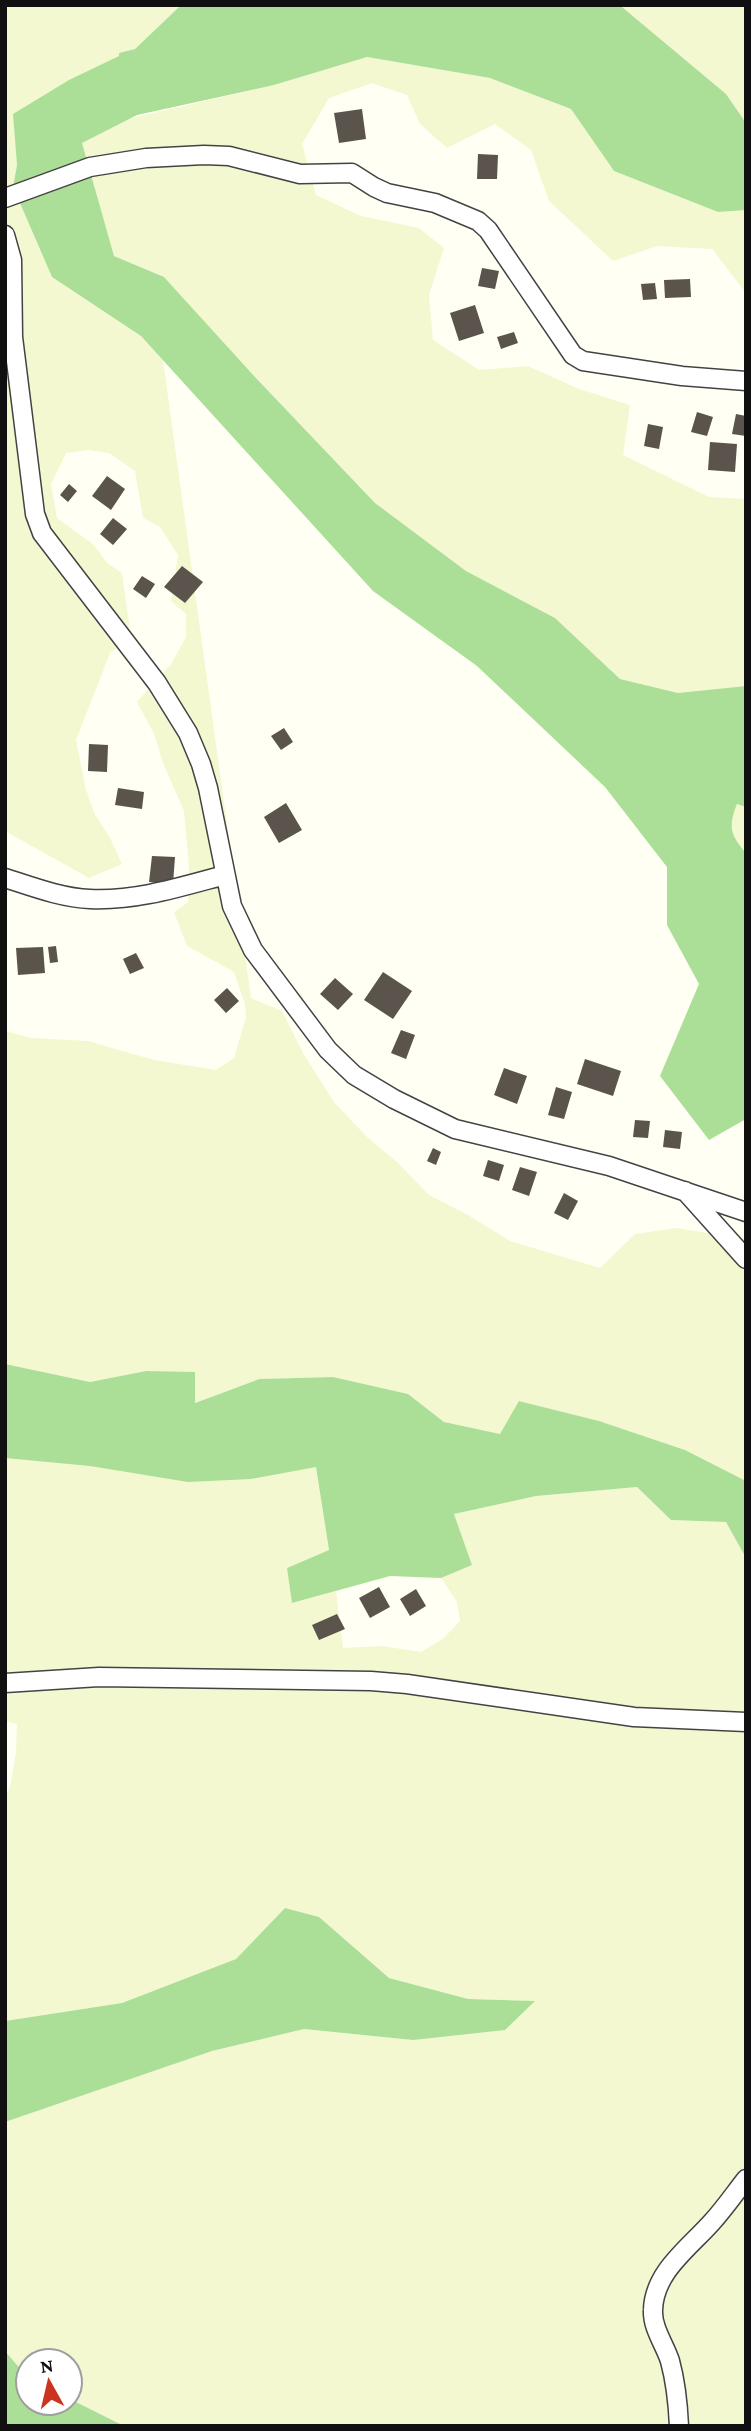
<svg xmlns="http://www.w3.org/2000/svg" width="751" height="2431" font-family="'Crimson Pro',serif">
  <rect width="100%" height="100%" fill="#fffff3"/>
  <path fill="#f4f8d1" d="M5,5H179V7L135,49L119,53V56L14,114L17,165L13,187L52,277L141,336L163,360L251,998L282,1011L303,1053L334,1102L366,1136L397,1162L429,1195L468,1215L510,1241L600,1268L635,1234L676,1228L746,1239V1481L685,1450L599,1421L520,1401L500,1434L444,1422L408,1394L333,1377L259,1379L194,1403L195,1373L146,1371L90,1382L5,1364V1031L31,1038L88,1041L154,1060L216,1070L234,1058L246,1017L245,1004L234,972L187,946L174,912L188,902L189,866L184,811L163,763L154,734L137,702L171,664L186,637V614L171,601L178,555L160,527L143,518L135,471L109,453L89,450L66,453L51,484L57,518L93,544L107,563L122,573L131,637L110,653L76,740L86,790L95,815L109,836L122,864L89,878L5,831Z
    M613,5H746V123L726,94L622,7Z
    M367,57L490,78L571,109L614,171L718,212L746,210V293L712,249L657,246L613,261L549,201L531,150L495,124L447,148L420,124L407,95L372,83L329,98L302,144L316,195L361,216L419,228L444,248L429,295L433,340L479,370L528,366L579,389L630,405L623,455L709,497L746,499V686L678,693L620,679L555,618L466,571L375,503L255,377L164,277L114,256L81,143L128,119L274,85Z
    M737,804L746,807V853L736,842L730,821Z
    M5,1458L251,1479L316,1466L329,1550L287,1568L293,1603L336,1591L343,1648L382,1646L421,1652L444,1638L460,1621L457,1602L441,1578L472,1565L454,1514L536,1496L637,1487L671,1520L726,1522L746,1558V2426H124L70,2399V2361H28V2378L5,2351V2122L212,2051L304,2029L413,2040L534,2001L468,1999L388,1978L319,1917L285,1908L236,1959L122,2003L5,2021V1795L10,1787L16,1753L17,1724L5,1721Z"/>
  <path fill="#abdf97" d="M179,5L622,7L726,94L746,123V210L718,212L614,171L571,109L490,78L367,57L274,85L137,115L82,143L114,256L164,277L255,377L375,503L466,571L555,618L620,679L678,693L746,686V807L737,804C728,826 730,835 746,853V1119L709,1140L660,1076L699,984L667,925V867L605,787L477,666L373,591L141,336L52,277L13,187L17,165L13,114L69,80L119,56V53L135,49L179,7Z
    M5,1364L90,1382L146,1371L195,1372V1403L259,1379L333,1377L408,1394L444,1422L500,1434L519,1401L599,1421L685,1450L746,1481V1558L726,1522L671,1520L637,1487L536,1496L454,1514L472,1565L441,1578L390,1576L292,1603L287,1568L329,1550L316,1467L251,1479L188,1482L90,1466L5,1458Z
    M285,1908L319,1917L389,1978L468,1999L535,2001L505,2030L413,2040L304,2029L212,2051L5,2122V2021L122,2003L236,1959Z
    M5,2351L28,2378V2403H70V2399L124,2426H5Z"/>
  <path fill="#5a544c" d="M362,109L366,139L339,143L334,113Z
    M478,154L498,155L497,179H477Z
    M482,268L499,271L495,289L478,286Z
    M690,279L691,297L665,298L664,280Z
    M655,283L657,299L643,300L641,284Z
    M475,305L484,333L459,341L450,313Z
    M514,332L518,343L501,349L497,337Z
    M697,412L713,417L707,436L691,432Z
    M736,414L746,416V436L732,434Z
    M648,424L663,427L659,449L644,446Z
    M710,442L737,444L735,472L708,470Z
    M107,476L125,489L111,510L92,496Z
    M69,484L77,491L68,502L60,495Z
    M113,518L127,529L113,545L100,534Z
    M182,566L203,582L185,603L164,587Z
    M142,576L155,584L146,598L133,589Z
    M284,728L293,742L281,750L271,736Z
    M89,744L108,745L107,772L88,771Z
    M118,788L144,792L142,809L115,805Z
    M286,803L302,830L279,843L264,817Z
    M152,856L175,857L173,884L149,882Z
    M56,946L58,962L50,963L48,947Z
    M43,947L45,973L18,975L16,948Z
    M136,953L144,968L130,974L123,959Z
    M383,972L412,991L393,1019L364,1000Z
    M335,978L353,994L338,1010L320,994Z
    M227,988L239,1001L226,1013L214,1000Z
    M401,1030L415,1035L406,1059L391,1053Z
    M585,1059L621,1071L613,1096L577,1084Z
    M504,1068L527,1076L517,1104L494,1095Z
    M556,1087L572,1092L564,1119L548,1115Z
    M635,1120L650,1121L648,1138L633,1137Z
    M665,1130L682,1132L680,1149L663,1147Z
    M433,1148L441,1152L436,1165L427,1161Z
    M488,1160L504,1165L499,1181L483,1176Z
    M520,1167L537,1172L529,1196L512,1190Z
    M564,1193L578,1201L568,1220L554,1213Z
    M379,1587L390,1607L370,1618L359,1598Z
    M416,1589L426,1606L410,1616L400,1599Z
    M337,1614L345,1629L319,1640L312,1625Z"/>
  <g fill="none" stroke-linecap="round" stroke-linejoin="round">
    <g stroke="#434343" stroke-width="21">
      <path id="minor" d="M5,198L90,167L146,158L204,155L229,156L300,174L352,173L374,187L387,193L435,203L478,221L488,230L573,355L583,361L682,376L746,381
        M5,235L12,260L13,337L35,514L42,533L157,683L188,733L201,764L208,788L232,906L253,950L328,1050L354,1075L394,1099L455,1129L609,1166L746,1212
        M5,878C33,887 62,898 90,899C137,901 180,887 225,875
        M685,1191L746,1259
        M5,1683L99,1677L371,1681L407,1684L634,1717L746,1722
        M679,2426C678,2404 676,2383 670,2361C665,2345 652,2328 653,2310C654,2272 689,2248 712,2222C724,2209 735,2193 746,2179"/>
    </g>
    <use href="#minor" stroke="#fff" stroke-width="18"/>
  </g>
  <rect width="751" height="2431" fill="none" stroke="#101010" stroke-width="14"/>
  <g transform="translate(49 2382) rotate(352)"><circle r="33" fill="#ffffff" stroke="#9f9f9f" stroke-width="2"/>
  <path d="M0-5L12 26L0 18L-12 26Z" fill="#cb341e"/>
  <text y="-10" font-size="19" font-weight="bold" text-anchor="middle" fill="#101010">N</text>
  </g>
</svg>
